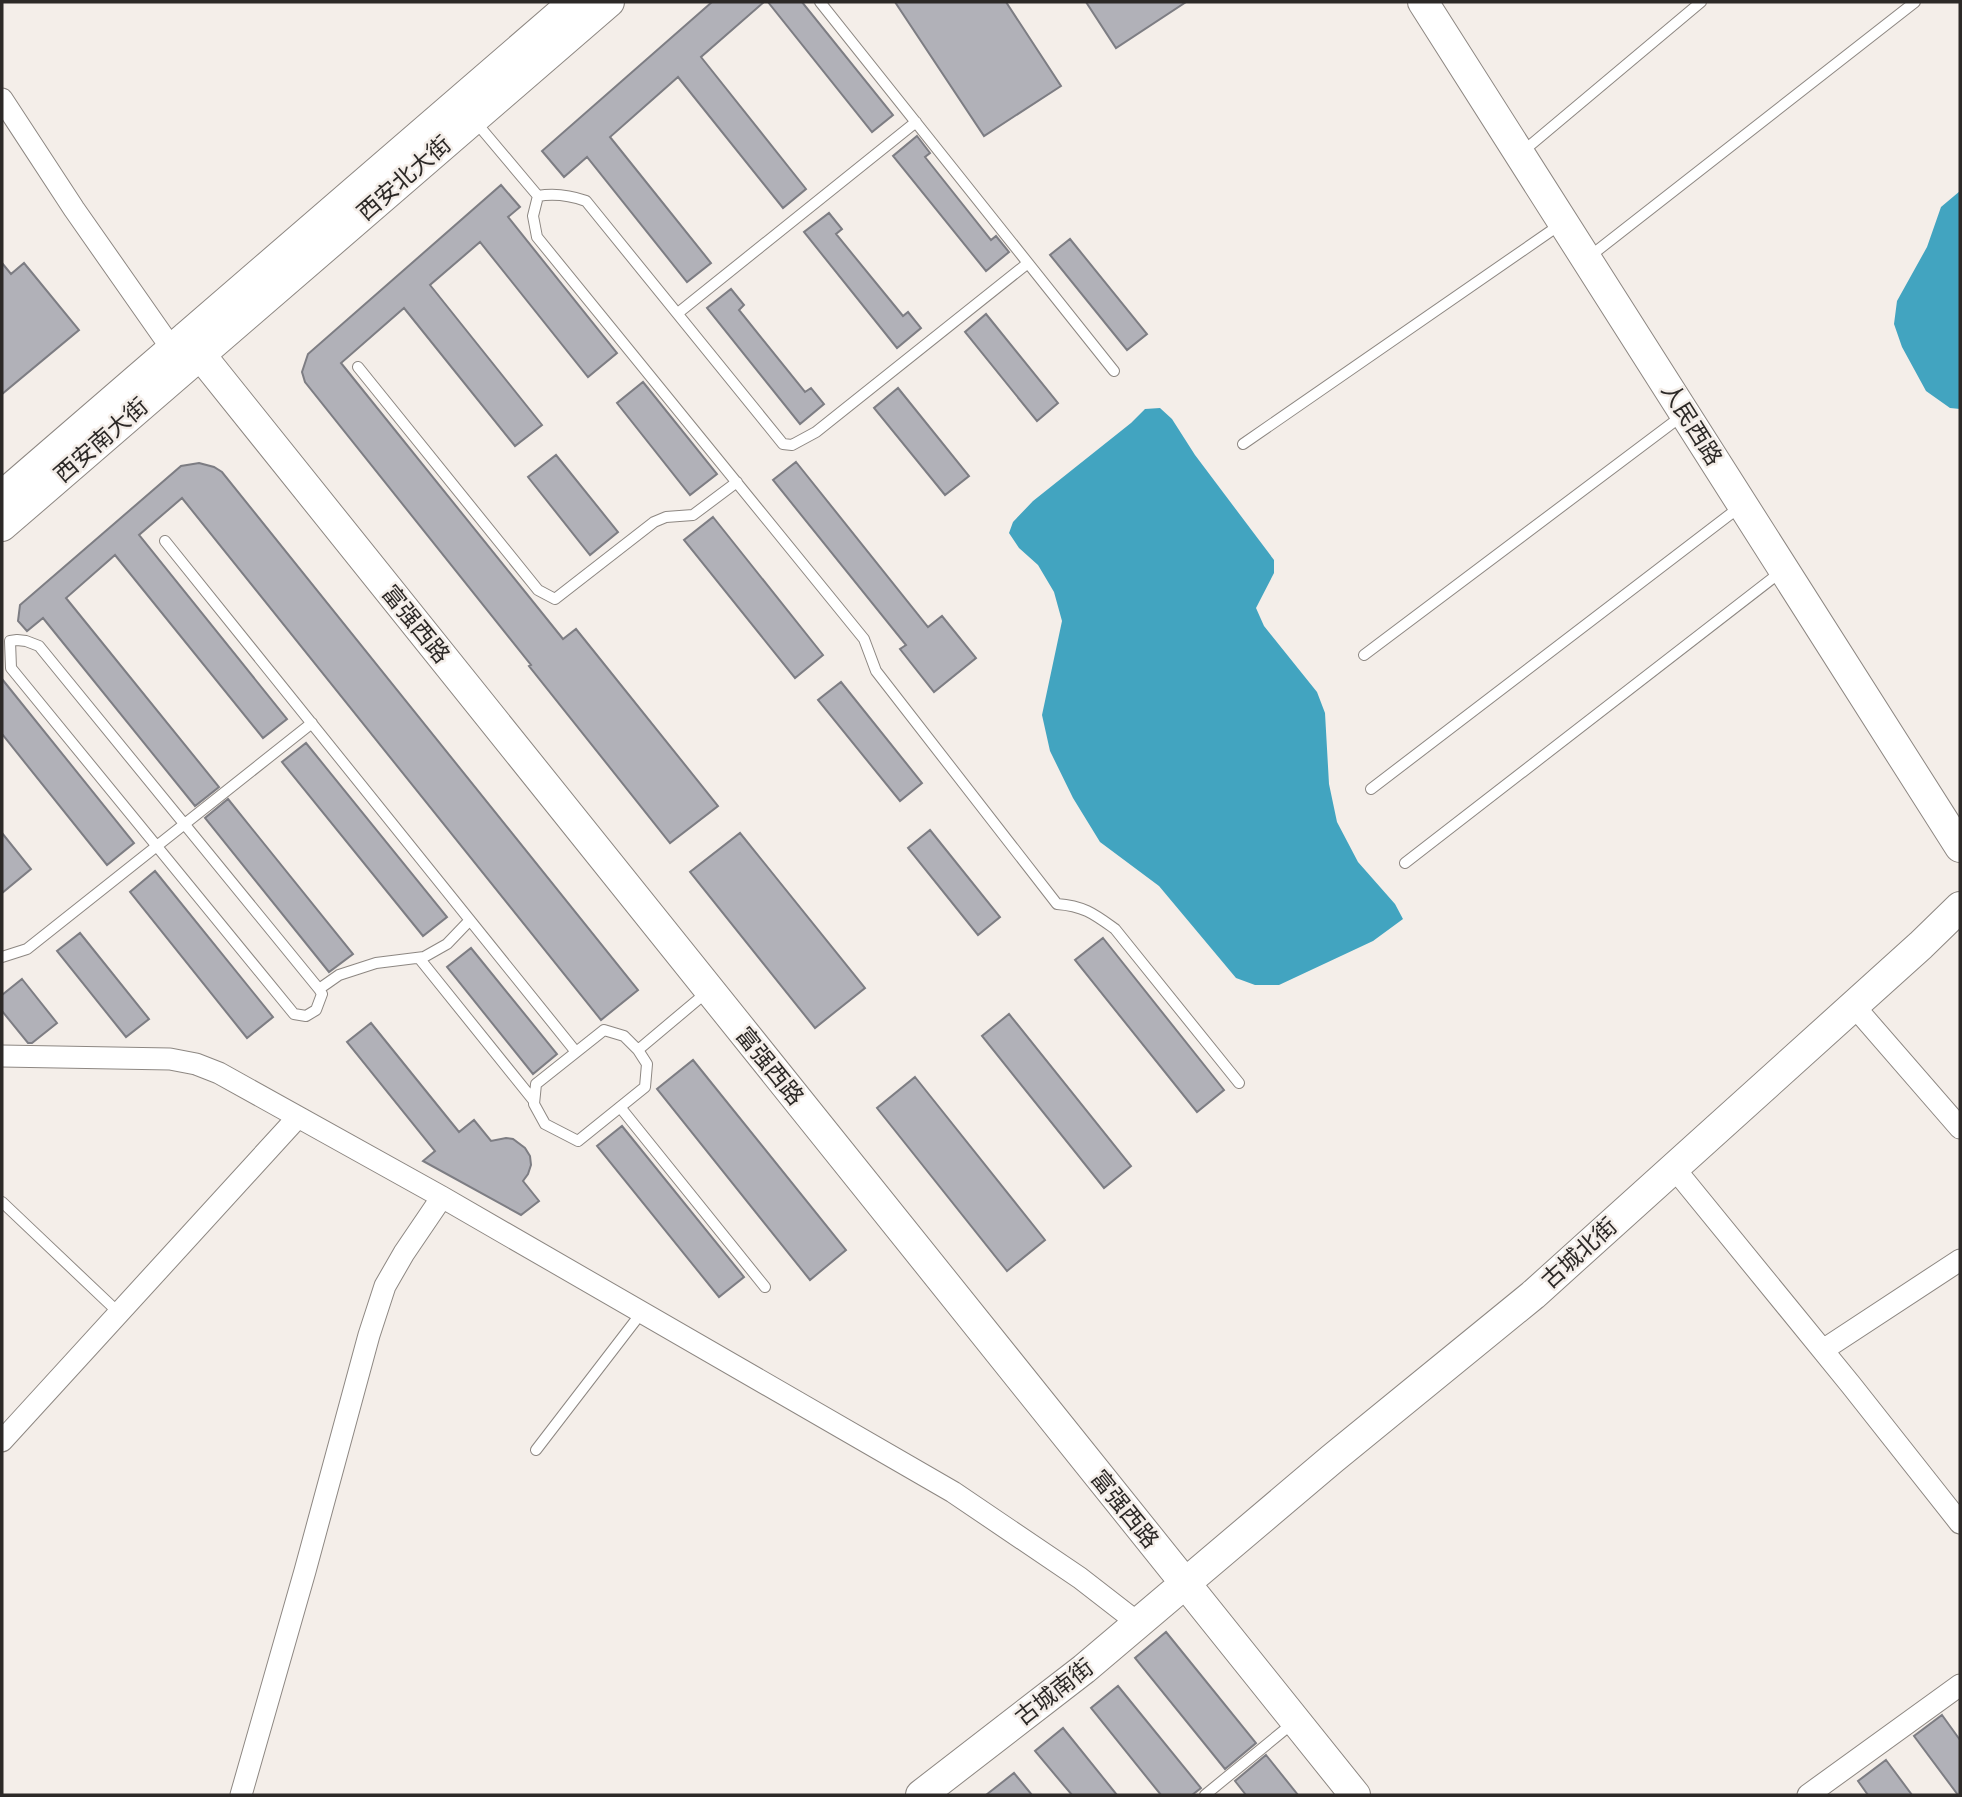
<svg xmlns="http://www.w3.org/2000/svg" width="1962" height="1797" font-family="'Roboto Serif','Noto Sans SC',serif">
  <rect width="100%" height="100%" fill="#f4eee9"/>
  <path fill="#42a4c0" d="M1960,191V409L1950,408L1926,391L1902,347L1894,324L1897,301L1927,247L1941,207Z
    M1160,408L1172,419L1195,455L1274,560V573L1256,608L1264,626L1317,692L1325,713L1329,784L1337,822L1358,862L1395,904L1403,919L1373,941L1279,985H1255L1236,978L1159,886L1100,842L1073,798L1050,751L1042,715L1062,621L1054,592L1038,565L1019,548L1009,533L1013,522L1033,501L1131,423L1145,409Z"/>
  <path fill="#b1b1b8" stroke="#7d7d83" stroke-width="2" d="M712,2H764L701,57L806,189L783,208L678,77L610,137L711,263L687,282L587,157L564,177L542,151Z
    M768,2H802L893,115L872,132Z
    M895,2H1006L1061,86L984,136Z
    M1086,2H1186L1116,48Z
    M917,136L930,153L925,157L991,240L996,236L1009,252L986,271L893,156Z
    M501,185L520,207L508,217L617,353L588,377L480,242L430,285L542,425L515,446L404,308L341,363L563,639L576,629L718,806L670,843L529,666L531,665L305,382L302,372L308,354Z
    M829,213L842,229L836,234L903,316L908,312L921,328L897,348L804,232Z
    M1070,239L1147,334L1127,350L1050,255Z
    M2,263L11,274L24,263L79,330L2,394Z
    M731,289L744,305L739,310L805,392L811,388L824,404L800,424L707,308Z
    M986,314L1058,403L1037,421L965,332Z
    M643,382L717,474L690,495L617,403Z
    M898,388L969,476L945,495L874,408Z
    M556,455L618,532L590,555L528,477Z
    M796,462L928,627L942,616L976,658L934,692L900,649L906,645L773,480Z
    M199,463L214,467L222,472L638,990L601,1020L182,498L139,535L287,719L263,738L115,555L66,598L219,787L195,806L43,618L27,631L18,621L20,605L181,466Z
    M713,517L823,655L795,678L684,540Z
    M2,679L134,843L107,865L2,734Z
    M841,682L922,783L900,801L818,700Z
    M306,743L447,917L423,936L282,762Z
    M228,799L353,954L329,972L205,818Z
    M930,830L1000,917L978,935L908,848Z
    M2,833L31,869L2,893Z
    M740,833L865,988L815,1028L690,872Z
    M155,871L273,1017L247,1038L130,892Z
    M80,933L149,1019L126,1037L57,951Z
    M1103,938L1224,1090L1197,1112L1075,960Z
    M471,948L557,1054L533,1074L447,967Z
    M22,979L57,1023L32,1043H28L2,1011V995Z
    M1009,1014L1131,1166L1104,1188L982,1036Z
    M371,1023L459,1132L474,1120L491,1141L506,1138L513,1139L525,1148L530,1156L531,1165L528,1174L523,1181L539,1201L521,1215L423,1161L435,1151L347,1042Z
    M693,1060L846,1250L810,1280L657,1089Z
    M915,1077L1045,1240L1007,1271L877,1108Z
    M622,1126L744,1277L719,1297L597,1146Z
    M1166,1632L1256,1743L1225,1769L1135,1658Z
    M1118,1686L1201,1788L1192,1795H1161L1091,1708Z
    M1942,1715L1960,1740V1795H1958L1914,1736Z
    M1063,1728L1117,1795H1072L1035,1751Z
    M1266,1755L1298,1795H1246L1235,1781Z
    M1886,1760L1912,1795H1868L1858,1781Z
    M1014,1773L1032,1795H986Z"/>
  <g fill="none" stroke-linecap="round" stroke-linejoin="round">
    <g stroke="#8d8782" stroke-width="12">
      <path id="lane" d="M820,2L1114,371
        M474,120L538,196
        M1521,153L1701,2
        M1589,257L1915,2
        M1028,263L816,432L792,445L783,444L586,201C569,195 555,193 538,196L533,216L537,237L864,639L876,671L1057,904C1084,906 1094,914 1115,929L1239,1083
        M678,313L916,122
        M358,367L538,590L555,599L654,522L666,517L693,515L737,482
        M1243,444L1561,224
        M165,541L576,1052
        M17,640L26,641L39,646L319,989L322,994L316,1010L306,1016L294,1014L11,668L10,641Z
        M1364,655L1683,415
        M1371,789L1741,506
        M1405,863L1782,571
        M2,957L27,949L312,723
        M419,958L534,1101
        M319,989L339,975L376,963L424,957L447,944L470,920
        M604,1030L624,1036L638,1050L647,1064L645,1087L578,1141L545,1124L534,1104L536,1084Z
        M638,1050L707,992
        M620,1107L765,1287
        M2,1202L119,1313
        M536,1450L642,1312
        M1205,1795L1293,1723"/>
    </g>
    <g stroke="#8d8782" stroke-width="23">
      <path id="street" d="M2,99L74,209L172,349
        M1854,1006L1960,1128
        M2,1056L170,1059L196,1064L219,1073L442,1197L953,1492L1080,1578L1138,1623
        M1674,1168L1851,1385L1960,1523
        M1823,1350L1960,1260
        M2,1441L298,1117
        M241,1795L305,1571L369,1335L385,1286L404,1253L442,1197
        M1808,1795L1960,1685"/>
    </g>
    <g stroke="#8d8782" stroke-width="32">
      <path id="secondary" d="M1423,2L1960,847
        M186,337L1355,1795
        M2,496L574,2
        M2,526L609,2
        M921,1795L1084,1669L1332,1459L1533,1295L1921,945L1960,907"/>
    </g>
    <use href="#lane" stroke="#fff" stroke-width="10"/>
    <use href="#street" stroke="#fff" stroke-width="21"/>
    <use href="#secondary" stroke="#fff" stroke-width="30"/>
  </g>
  <g text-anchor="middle" stroke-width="5" stroke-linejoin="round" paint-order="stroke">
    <g font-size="23" fill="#2c2927" stroke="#f4eee9">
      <text transform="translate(404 178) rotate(-41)" y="8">西安北大街</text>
      <text transform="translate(1692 424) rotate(58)" y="8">人民西路</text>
      <text transform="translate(101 440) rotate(-41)" y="8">西安南大街</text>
      <text transform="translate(416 624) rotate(51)" y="8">富强西路</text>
      <text transform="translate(770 1066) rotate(51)" y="8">富强西路</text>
      <text transform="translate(1579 1253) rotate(-42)" y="8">古城北街</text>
      <text transform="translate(1125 1509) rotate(51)" y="8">富强西路</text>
      <text transform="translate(1054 1692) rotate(-38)" y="8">古城南街</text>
    </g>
  </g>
  <rect width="1962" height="1797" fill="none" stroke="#2c2927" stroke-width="7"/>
</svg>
